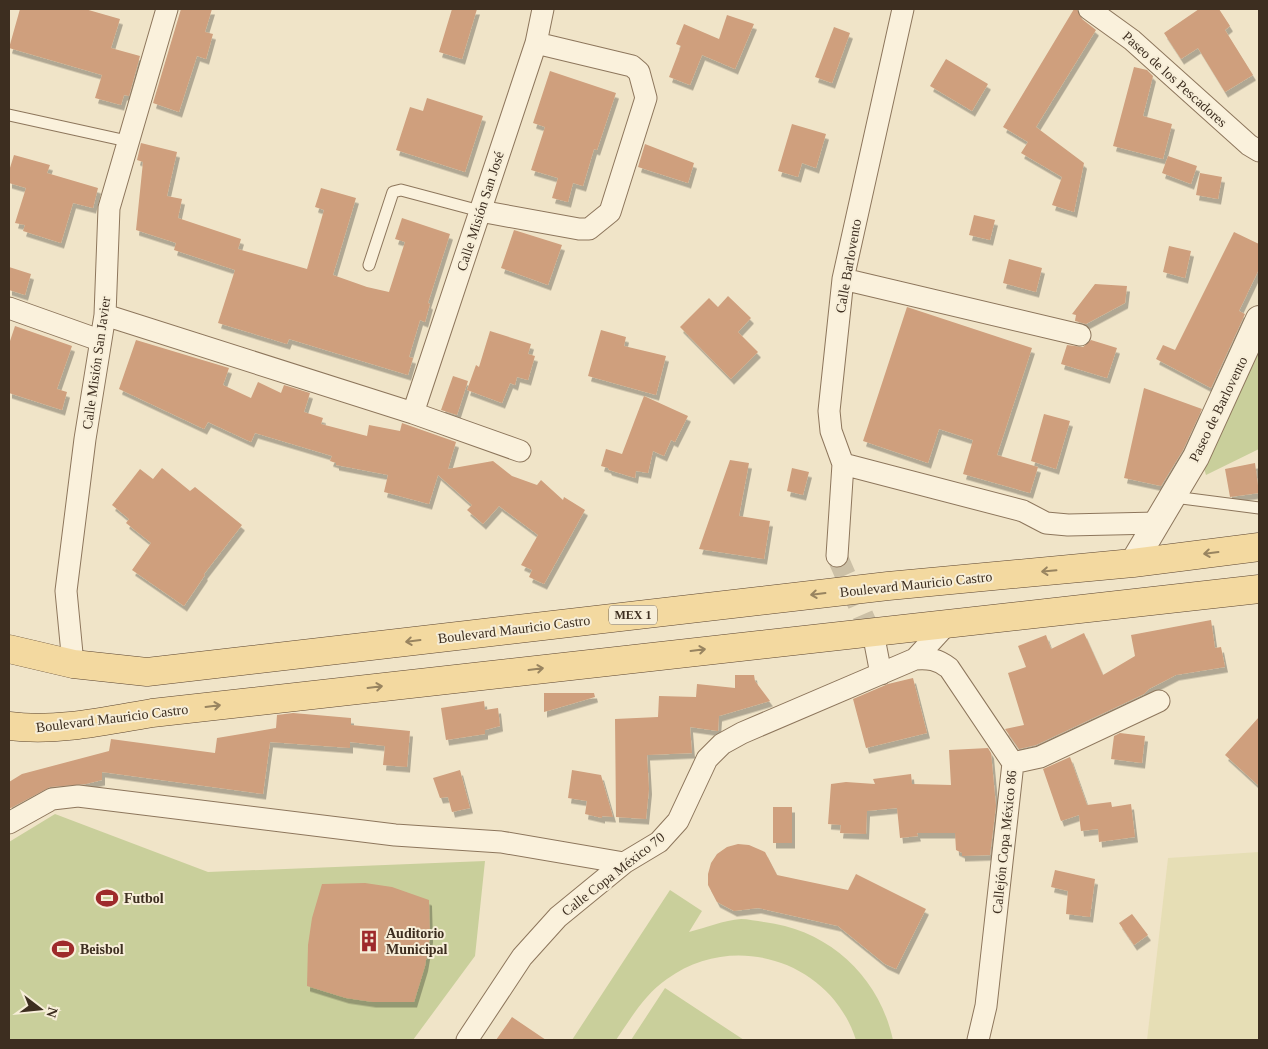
<svg xmlns="http://www.w3.org/2000/svg" width="1268" height="1049" font-family="'Times New Roman',serif">
  <defs>
    <filter id="shadow"><feDropShadow dx="3" dy="5.5" stdDeviation="0" flood-color="#0004"/></filter>
  </defs>
  <rect width="100%" height="100%" fill="#f0e4c8"/>
  <path fill="#e6deb5" d="M1259,852V1040H1147L1168,858Z"/>
  <path fill="#c9cf9b" d="M1259,337V449L1206,475L1199,452Z
    M55,814L208,872L485,861L475,956L413,1040H9V842Z
    M670,890L702,911L689,932C705,928 724,920 741,919C748,919 756,921 764,922C829,930 879,976 893,1040H856C831,961 734,930 667,979C645,994 631,1018 616,1040H572Z
    M665,988L744,1040H631Z"/>
  <path fill="#cf9f7d" filter="url(#shadow)" d="M20,9H85L120,19L111,48L140,56L129,96L124,95L121,105L95,98L102,75L9,48Z
    M181,9H212L205,32L213,34L206,59L197,56L179,112L153,103Z
    M452,9H477L462,59L439,52Z
    M1074,9H1077L1082,19L1096,30L1036,127L1084,163L1074,212L1052,205L1062,177L1021,153L1028,142L1003,127Z
    M1199,9H1219L1230,26L1225,30L1253,75L1225,92L1198,48L1181,59L1164,33Z
    M727,15L754,24L735,69L702,55L690,85L669,77L681,46L676,44L684,24L719,39Z
    M834,27L850,33L832,83L815,77Z
    M946,59L988,84L972,111L930,86Z
    M1134,67L1147,70L1153,76L1143,116L1172,124L1163,159L1113,146Z
    M550,71L616,93L597,150L594,149L583,186L573,183L568,202L552,198L558,178L531,170L545,127L533,123Z
    M427,98L483,116L465,172L396,150L410,107L423,111Z
    M792,124L826,134L816,168L802,163L798,177L778,171Z
    M141,143L177,152L167,196L182,199L178,218L241,239L238,249L307,269L324,210L315,207L321,188L356,198L333,275L367,287L389,292L405,242L395,239L402,218L450,234L428,303L430,304L425,322L420,320L409,357L413,358L408,375L289,339L287,344L218,323L235,270L174,250L176,243L136,230L143,162L137,160Z
    M645,144L694,163L688,183L638,167Z
    M14,155L50,165L47,173L98,188L93,208L73,203L61,243L23,231L25,225L15,223L26,188L9,183V171Z
    M1168,156L1197,166L1191,184L1162,173Z
    M1200,173L1222,177L1218,199L1196,195Z
    M974,215L995,220L990,240L969,235Z
    M514,230L562,245L548,285L501,268Z
    M1234,232L1259,244V269L1239,311L1245,314L1211,388L1156,359L1163,345L1175,350Z
    M1169,246L1191,251L1185,278L1163,272Z
    M1009,259L1042,268L1036,292L1003,283Z
    M9,267L31,274L25,295L9,290Z
    M1095,284L1127,286L1125,303L1086,324L1075,321L1076,315L1072,314Z
    M728,296L751,318L738,332L758,352L731,379L680,327L709,298L718,307Z
    M907,307L1032,348L997,455L1038,467L1030,493L963,474L973,440L939,429L928,463L863,441Z
    M15,326L72,346L57,389L67,392L62,410L9,393V344Z
    M601,330L626,337L624,346L666,356L656,395L588,376Z
    M490,331L531,344L528,354L535,356L528,380L517,377L515,385L510,383L502,403L467,390L476,365L479,367Z
    M136,340L229,368L223,385L251,398L258,382L281,393L284,385L310,393L304,412L323,418L321,424L367,436L369,425L400,431L402,423L456,442L448,469L493,461L512,476L537,485L541,480L563,500L564,497L585,510L544,584L529,577L532,570L521,565L538,535L499,506L483,524L467,510L472,505L438,475L429,504L384,492L388,475L336,465V463L330,461L332,456L255,433L251,442L208,422L204,429L119,389Z
    M1091,340L1117,348L1107,378L1061,364L1067,345L1083,347Z
    M453,376L468,381L457,415L441,410Z
    M1144,388L1202,409L1183,450L1161,486L1124,478Z
    M644,396L688,416L675,442L671,440L664,456L653,451L648,473L636,471L635,478L609,470L608,468L601,466L606,449L622,454Z
    M1044,414L1070,421L1056,469L1031,461Z
    M730,460L749,463L739,516L770,521L764,559L699,549Z
    M1255,463L1259,493L1230,497L1225,469Z
    M162,468L190,491L195,487L242,525L204,574L205,575L184,606L132,570L151,543L126,523L129,519L112,505L140,469L153,479Z
    M792,468L809,472L803,495L787,491Z
    M1211,620L1215,648L1221,647L1225,667L1176,675L1149,689L1144,694L1036,745L1019,749L1005,729L1024,725L1008,673L1026,667L1018,646L1046,635L1051,649L1084,633L1103,675L1135,656L1131,635Z
    M735,675H754L755,681L770,701L719,716L718,731L690,727L692,753L647,755L649,789L646,819L616,817L615,719L658,717L659,696L696,697L697,684L735,688Z
    M913,678L927,733L866,748L853,699L888,684Z
    M544,693H594L595,697L544,712Z
    M484,701L485,710L498,708L500,726L485,730V734L446,740L441,708Z
    M293,713L351,718V725L410,731L407,767L383,765L385,746L350,742V748L270,742L263,794L102,772V780L86,784L50,787L9,809V782L22,774L109,751L111,739L215,753L217,738L276,728L277,715Z
    M1259,717V786L1225,755Z
    M1120,733L1145,736L1142,763L1111,759L1114,736Z
    M988,748L991,753L996,806L990,855L962,856V853L956,850L955,833H917L918,836L900,838L897,808L867,811L866,834L840,833L841,825L828,824L831,784L846,782L875,784L873,779L911,774L912,784L951,785L949,750Z
    M1070,757L1087,805L1111,802L1112,807L1131,804L1135,837L1099,842L1098,829L1081,831L1079,815L1061,821L1043,769Z
    M460,770L470,808L452,812L448,797L440,798L433,778Z
    M572,770L601,775L613,817L602,816V818L585,814L587,801L568,798Z
    M773,807H792V843H773Z
    M738,844L749,845L765,852L777,875L848,890L856,874L926,909L896,969L885,964L838,926L758,908L734,911L717,902L708,885V874L711,863L717,854L727,847Z
    M1055,870L1095,879L1090,917L1066,914L1068,891L1051,887Z
    M365,883L392,887L429,900L430,937L425,966L414,1002H373L346,998L307,986L308,945L312,918L322,884Z
    M1132,914L1148,935L1134,945L1119,923Z
    M512,1017L546,1040H496Z"/>
  <g fill="none" stroke-linecap="round" stroke-linejoin="round">
    <path stroke="#ccc0a6" stroke-width="21" stroke-dasharray="21 11" stroke-linecap="butt" d="M837,556L875,643"/>
    <g stroke="#8d765c" stroke-width="13">
      <path id="service" d="M9,115L127,141
        M369,265L393,192L401,190L480,211
        M1174,497L1259,508"/>
    </g>
    <g stroke="#8d765c" stroke-width="23">
      <path id="minor" d="M1089,9L1132,40L1249,145L1259,151
        M480,211L579,229H589L610,212L646,98L639,72L632,66L536,43
        M843,279L1080,335
        M9,308L99,340
        M105,315L413,413L536,43L543,9
        M413,413L520,451
        M843,464L1023,511L1046,523L1068,525L1157,523
        M837,556L843,464L831,431L829,411L843,279L903,9
        M875,643L881,674
        M915,659C928,658 938,659 949,668L1013,763L986,1006L978,1040
        M73,664L66,591L85,439L105,315L109,208L167,9
        M1013,763L1040,757L1159,701
        M9,823L52,799L78,796L395,835L501,842L624,863
        M467,1040L522,957L558,917L624,863L659,842L678,821L707,759L722,744L742,733L915,659L948,623"/>
    </g>
    <g stroke="#8d765c" stroke-width="28">
      <path id="tertiary" d="M1133,563L1196,457L1259,319"/>
    </g>
    <g stroke="#5b4430" stroke-width="29">
      <path id="primary" d="M9,649L73,664L147,672L888,586L1133,563L1259,547
        M9,726C57,732 105,721 152,713L1259,589"/>
    </g>
    <use href="#service" stroke="#faf1dc" stroke-width="11"/>
    <use href="#minor" stroke="#faf1dc" stroke-width="21"/>
    <use href="#tertiary" stroke="#faf1dc" stroke-width="26"/>
    <use href="#primary" stroke="#f3d9a0" stroke-width="28"/>
  </g>
  <defs><path id="oneway-shaft" d="M-6 0H5M1.5-3L5.5 0L1.5 3" fill="none" stroke-width="1.6" stroke-linecap="round" stroke-linejoin="round" transform="scale(1.25)"/></defs>
  <g stroke="#988460">
    <use href="#oneway-shaft" transform="translate(1211 553) rotate(173)"/>
    <use href="#oneway-shaft" transform="translate(1049 571) rotate(175)"/>
    <use href="#oneway-shaft" transform="translate(818 594) rotate(173)"/>
    <use href="#oneway-shaft" transform="translate(413 641) rotate(173)"/>
    <use href="#oneway-shaft" transform="translate(698 650) rotate(-7)"/>
    <use href="#oneway-shaft" transform="translate(536 669) rotate(-7)"/>
    <use href="#oneway-shaft" transform="translate(375 687) rotate(-7)"/>
    <use href="#oneway-shaft" transform="translate(213 706) rotate(-7)"/>
  </g>
  <defs>
    <g id="stadium-bare" transform="scale(1.725)"><path d="M0-5a6.5 5 0 1 0 0 10a6.5 5 0 1 0 0-10ZM-3.5-1.8h7v3.6h-7Z" fill="#9e2a2b" stroke="#f7eed8" stroke-width="2.5" paint-order="stroke"/></g>
    <g id="building-bare" transform="scale(1.725)"><path d="M-4-6H4V6H1V3H-1V6H-4ZM-2.5-4.3h1.7v1.8h-1.7ZM.8-4.3h1.7v1.8H.8ZM-2.5-1h1.7V.8h-1.7ZM.8-1h1.7V.8H.8Z" fill="#9e2a2b" stroke="#f7eed8" stroke-width="2.5" paint-order="stroke"/></g>
  </defs>
  <g fill-rule="evenodd">
    <use href="#stadium-bare" x="107" y="898"/>
    <use href="#building-bare" x="369" y="941"/>
    <use href="#stadium-bare" x="63" y="949"/>
  </g>
  <g text-anchor="middle" stroke-width="4" stroke-linejoin="round" paint-order="stroke">
    <rect fill="#f7eed8" stroke="#756857" stroke-width="1" x="609" y="605.5" width="48" height="19" rx="4"/>
    <g font-size="12" font-weight="bold" fill="#3d2e20">
      <text x="633" y="619">MEX 1</text>
    </g>
    <g font-size="14" fill="#3d2e20" stroke="#f7eed8">
      <text transform="translate(1175 79) rotate(42)" y="5">Paseo de los Pescadores</text>
      <text transform="translate(480 211) rotate(-72)" y="5">Calle Misión San José</text>
      <text transform="translate(848 266) rotate(-80)" y="5">Calle Barlovento</text>
      <text transform="translate(96 363) rotate(-82)" y="5">Calle Misión San Javier</text>
      <text transform="translate(1218 409) rotate(-64)" y="5">Paseo de Barlovento</text>
      <text transform="translate(916 584) rotate(-6)" y="5">Boulevard Mauricio Castro</text>
      <text transform="translate(514 629) rotate(-7)" y="5">Boulevard Mauricio Castro</text>
      <text transform="translate(112 718) rotate(-7)" y="5">Boulevard Mauricio Castro</text>
      <text transform="translate(1004 842) rotate(-84)" y="5">Callejón Copa México 86</text>
      <text transform="translate(613 874) rotate(-38)" y="5">Calle Copa México 70</text>
    </g>
    <g font-size="14" font-weight="bold" fill="#3d2e20" stroke="#f7eed8" text-anchor="start">
      <text x="124" y="903">Futbol</text>
      <text x="386" y="938">Auditorio<tspan x="386" dy="16">Municipal</tspan></text>
      <text x="80" y="954">Beisbol</text>
    </g>
  </g>
  <rect width="1268" height="1049" fill="none" stroke="#3d2e20" stroke-width="20"/>
  <g transform="translate(40 1009) rotate(106)" stroke="#f7eed8" stroke-width="4" paint-order="stroke">
  <path d="M0-4L9 19L0 12L-9 19Z" fill="#3d2e20"/>
  <text y="-8" font-size="14" font-weight="bold" text-anchor="middle" fill="#3d2e20">N</text>
  </g>
</svg>
